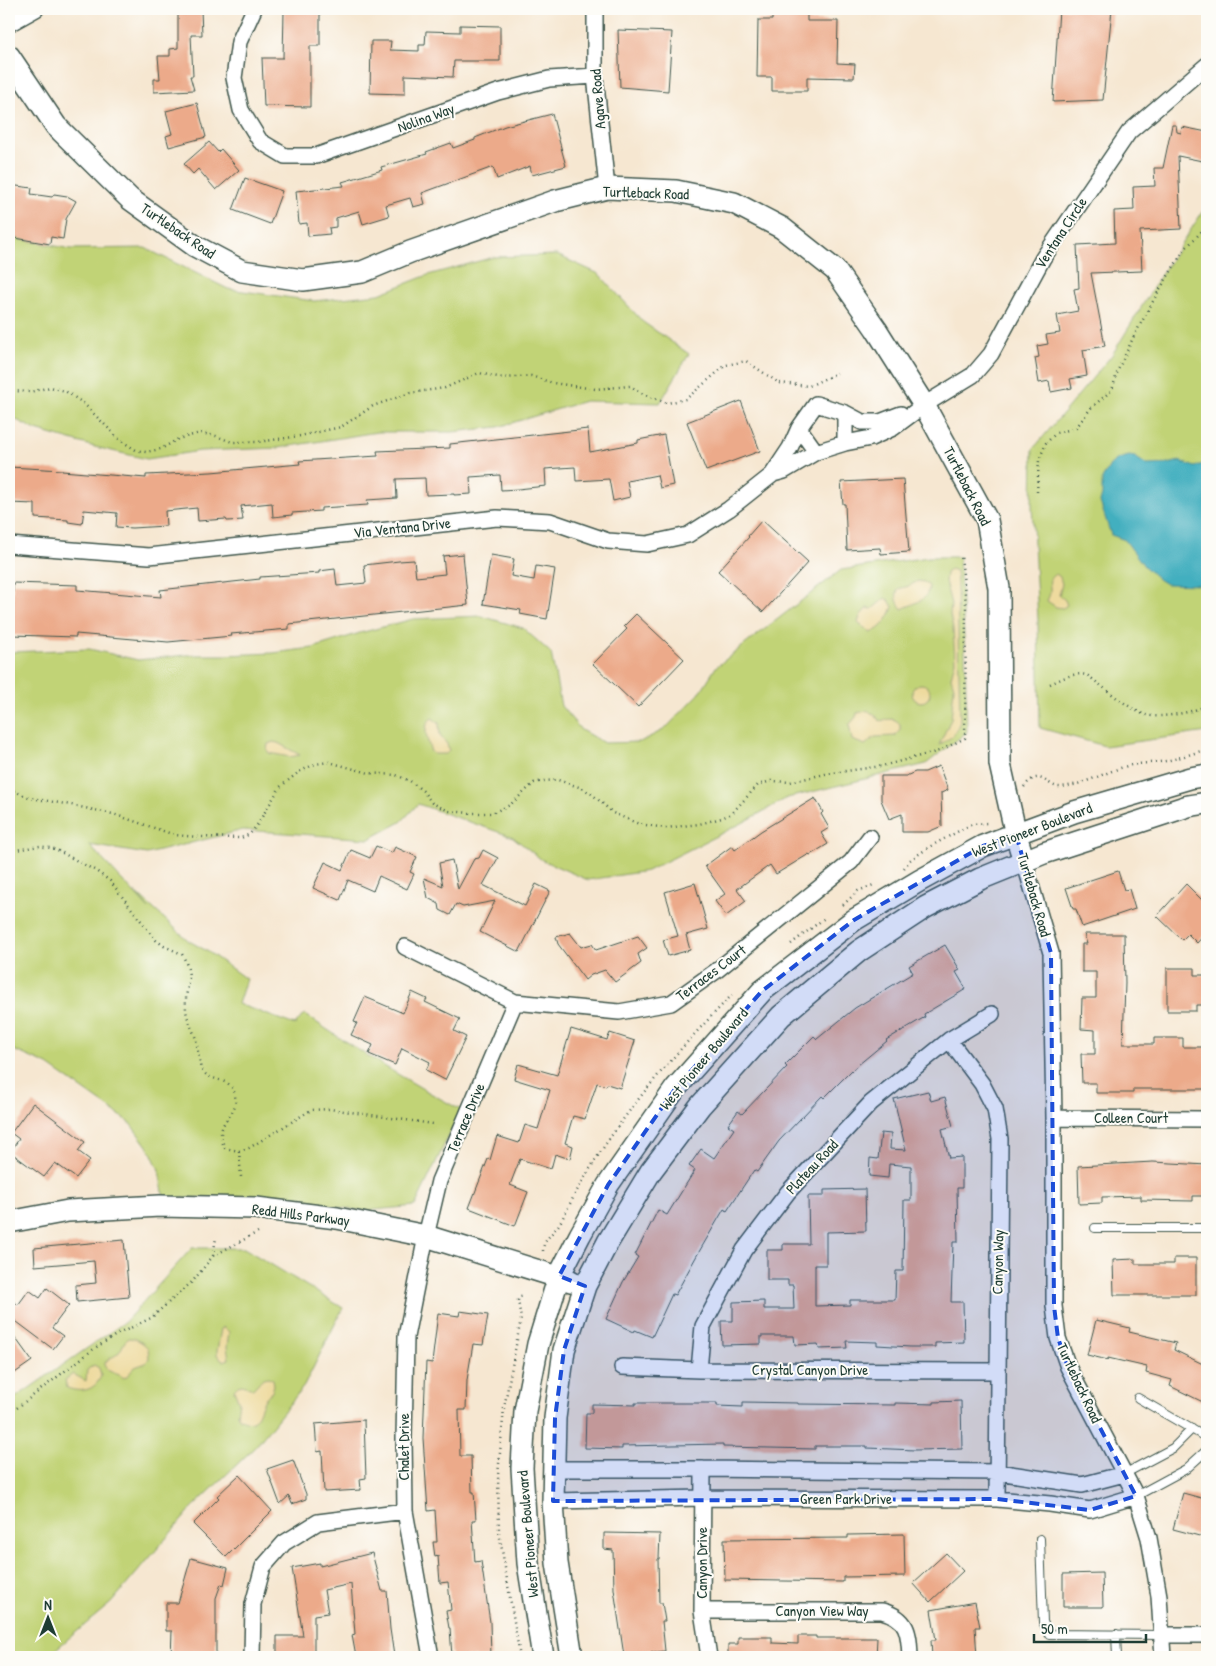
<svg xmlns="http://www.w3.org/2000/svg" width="1216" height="1666" font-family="'Patrick Hand',sans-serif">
  <rect width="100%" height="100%" fill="#fdfcf7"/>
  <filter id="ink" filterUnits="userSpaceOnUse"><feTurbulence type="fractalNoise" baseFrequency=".02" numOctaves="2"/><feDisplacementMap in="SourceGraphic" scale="10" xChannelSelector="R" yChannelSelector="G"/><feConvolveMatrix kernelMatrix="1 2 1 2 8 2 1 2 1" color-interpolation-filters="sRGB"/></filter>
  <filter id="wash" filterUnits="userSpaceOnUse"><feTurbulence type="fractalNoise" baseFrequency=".0096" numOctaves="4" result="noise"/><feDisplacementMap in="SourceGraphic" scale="20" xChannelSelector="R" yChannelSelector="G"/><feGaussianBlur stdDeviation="1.12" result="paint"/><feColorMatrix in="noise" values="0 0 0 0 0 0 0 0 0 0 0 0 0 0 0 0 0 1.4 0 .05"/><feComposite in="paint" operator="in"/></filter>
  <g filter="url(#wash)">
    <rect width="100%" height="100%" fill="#f6e7d1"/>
    <path fill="#c1d376" stroke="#708855" d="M1207,205V732L1105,746L1040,728L1038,620L1032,505L1033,449L1112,355L1161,275Z
      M9,237L71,249L145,248L228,289L314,301L379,294L428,275L494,257L557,255L599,274L643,322L689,354L660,403L585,401L498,427L452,432H377L278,448L200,451L147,459L95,447L36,430L9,416Z
      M929,557H959L965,651L967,732L926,764L787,798L746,821L647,871L588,880L542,860L513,837L418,804L401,822L369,839L243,830L147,854L89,845L149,909L135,892L189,941L207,951L246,979L238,1004L295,1025L304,1014C355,1049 407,1081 461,1110L415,1206L364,1211L280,1198H164L159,1170L150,1150L129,1122L48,1065L9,1048V652L89,649L138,660L186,655H227L273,653L313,648L360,633L413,619L481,616L523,628L551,653L561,706L581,730L604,743L640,742L665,729L699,694L716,667L841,570Z
      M192,1248H244L343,1308L304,1386L256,1446L192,1508L111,1603L50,1654L49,1657H9V1403L15,1398L125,1322Z"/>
    <path fill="#eeda9e" stroke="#868c69" d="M951,569L956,571L957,585L960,722L953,736L939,745L951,719L954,687L951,677L955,661L953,628L950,615L951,604L945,581L946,573Z
      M1056,574L1060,577L1062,584L1059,595L1065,600L1067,605L1063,608L1056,607L1047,601C1048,598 1050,595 1050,592C1051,584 1046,579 1056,574Z
      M918,581L924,582L929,586C928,601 914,603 902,609C897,602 895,597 898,589L909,586Z
      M885,598L889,600L893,607C888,620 883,627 871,633L858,623L860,616L867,608L872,609Z
      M912 693a9 9 0 1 1 18 0a9 9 0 1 1-18 0Z
      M867,711L874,714L880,721C888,719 894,717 900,724V730L895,736L875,737L865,745L852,740L849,725L856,717L857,713Z
      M432,718L439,723L440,736L447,744L449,751L446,754H434L431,752C428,741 421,726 432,718Z
      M273,742L278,743L300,755L290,757L269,753L267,750L268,744Z
      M224,1327L229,1332L227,1347L229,1359L224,1361L217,1355V1351L221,1329Z
      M128,1338C137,1338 142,1342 148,1348L149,1358L146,1363L135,1367L127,1376L124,1378C117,1372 108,1374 104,1365C108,1356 115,1358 119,1352C123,1347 123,1343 128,1338Z
      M94,1365L99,1368L101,1376C95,1391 81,1393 67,1388L65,1380L73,1374L86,1381L87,1370Z
      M268,1377L273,1379L274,1385L272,1392C256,1401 263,1432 239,1418L237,1414L239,1402L234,1390L238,1386L242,1385L253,1389L263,1378Z"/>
    <path fill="#42afbf" stroke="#30767a" d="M1207,443V582L1202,585L1166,584L1158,579L1144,566L1125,540L1111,535L1100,502L1102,495V479L1110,465L1118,459L1129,456L1135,457L1147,465L1169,464L1179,461L1195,467L1205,463L1204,453Z"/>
    <g id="blocks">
      <path fill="#ecaa8a" d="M178,9H201L202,35H191L193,76H190L194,90L154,92V79H160L158,56H170V49L178,48Z
        M293,9H320V46H310V107L264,106L262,58H283L284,11H293Z
        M772,9H807V21H838L837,63L855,64L854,78L807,77V91H772V77H757L758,20H772Z
        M1059,9H1112L1103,100L1053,102Z
        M460,25L500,26V61H454L453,77L405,75V94L370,93L371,41H391L390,50L419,51V45H425L426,31L460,32Z
        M618,30L672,32L668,91L620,87Z
        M197,103L206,137L169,147L166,136L172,134L166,111Z
        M552,114L566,166L532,175L530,166L497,179L493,167L422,193L425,204L413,207L410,198L386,205L389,216L363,224L359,211L336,218V227L329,228L330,234L308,236L307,223L299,224L296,191L344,186L342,182L382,170L381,167L427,154L426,152L451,143L453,148L475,140V138L505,126Z
        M1172,125H1176L1177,132L1181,133L1182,127L1207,132V162L1178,156L1181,229L1140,231L1142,271L1091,273L1105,346L1083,350L1087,376L1070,379L1072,388L1051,392L1049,381L1039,383L1035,358L1039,357L1037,346L1048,344L1046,335L1060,333L1057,315L1078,311L1074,289L1079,288L1077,245L1115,243L1114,211L1134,210L1133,187L1155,186L1154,168H1163Z
        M209,142L218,152L221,149L239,170L216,190L198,169L193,174L184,164Z
        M245,178L282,191L270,224L233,210Z
        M9,185L32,188L31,194L52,197L54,194L67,196L76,201L66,219L63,239L51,237L50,244L15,238L9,235Z
        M741,401L760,451L706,471L687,422Z
        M588,429L590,452L638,443V440L664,435L673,485L660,488L657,475L627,481L630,497L613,501L609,479L576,481L575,467L545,469L546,486L518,489L501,490L500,475L470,477L471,494L454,495V494L426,495L425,478L396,479L397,498L367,500L368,505L321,508V511L292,513V515L273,517L272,503L241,506L243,520L227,521L226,519L198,521L197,508L165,511L166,526L132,528L116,527L117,513L84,510L82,524L68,522V520L35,518V504L9,503V467L62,470V471L146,478V475L211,472L300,464L299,461L378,456L377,451L450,448V444Z
        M903,479L909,552L881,554L880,548L847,550L845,504H843L841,482Z
        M762,520L808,562L763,612L718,571L749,537L748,536Z
        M463,554L468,605L289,624V629L231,634L232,636L168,642L76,634V637L12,635L13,583L77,585V590L161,597L160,590L260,579V577L319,573V571L335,569L337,586L366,583L364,565L399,561L414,560L416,577L445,574L443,556Z
        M491,555L514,559L511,576L534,580L536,566L555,569L547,619L520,614L521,610L483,604Z
        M636,614L684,659L638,707L593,664L627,629L624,626Z
        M939,766L948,790L941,793L942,826L928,832H902V814L889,819L881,800V776H906L915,772H925Z
        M815,798L823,812L821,814L829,828L821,833L828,844L810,855L809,854L776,874L770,865L737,889L746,901L726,916L715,901L725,894L705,866L732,846L735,850L761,831Z
        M376,846L392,853L395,847L417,857L410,872L414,874L407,889L379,876L373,891L348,880L340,900L313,888L325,862L342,870L351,850L370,858Z
        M483,850L498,858L483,885L525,906L536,884L550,891L519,952L480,932L495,901L463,907L456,904L450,915L440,910L439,904L428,898L424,878L443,886L439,863L452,860L458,889L474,859L479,858Z
        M1118,871L1124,890L1129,889L1135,909L1082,927L1076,909H1073L1066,888Z
        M695,883L708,929L686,935L690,950L668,956L663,940L678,936L665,892Z
        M1186,884L1207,905V932L1197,943L1188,934L1182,940L1157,916Z
        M570,933L581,947L592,944L596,950L638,936L647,948L638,954L641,963L615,982L605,970L591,975L585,980L558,944L556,937Z
        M1084,934H1124L1125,983L1123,1044H1154V1038H1183V1047H1207V1089H1133V1093H1096V1083H1082L1081,1054H1095V1030L1081,1029L1082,998H1096V972H1082V944H1087Z
        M945,945L960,970L956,972L966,989L924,1014L925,1017L886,1040L887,1041L852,1070L824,1098L822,1096L779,1141L757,1172L754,1170L727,1211L724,1209L696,1257L675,1295L672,1294L652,1337L635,1330L634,1332L606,1319L623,1282L638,1257L635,1255L658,1210L667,1215L695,1170L689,1166L701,1149L714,1158L734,1129L728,1125L738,1111L742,1114L787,1067L785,1065L814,1036L817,1039L855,1008L913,973L909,966Z
        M1167,968H1195V975H1207V1005H1196V1011H1167Z
        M412,992L427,999L425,1002L460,1019L454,1031L466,1037L445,1080L426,1070L430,1062L402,1048L395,1065L369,1054L373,1045L351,1035L357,1023L354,1022L365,997L403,1013Z
        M571,1029L607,1040L610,1033L635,1041L620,1088L607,1084L606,1086L597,1083L585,1119L573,1116L565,1143L573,1146L570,1159L555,1154L551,1169L520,1159L510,1185L528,1192L515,1226L469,1208L488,1159L490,1160L497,1136L519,1143L525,1125L538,1129L550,1090L514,1079L518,1064L557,1075Z
        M928,1091L931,1101L945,1097L953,1126L942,1129L949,1158L962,1157V1188H957L958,1242H953L951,1302H963L964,1342L935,1343V1347H910L877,1345V1342L846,1341L847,1348L819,1349L818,1344L795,1345L794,1336H761V1344L722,1345L721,1321H733V1302L764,1301V1309H794L793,1285H788V1280H767V1250H783V1244H809L808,1196H824V1190L865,1189L866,1231L826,1232V1265H815V1306L850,1305V1300H895L896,1271H903L904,1200H911V1166L889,1164L888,1178L869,1176L870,1158L878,1159L881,1133L891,1134L890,1149L906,1150L894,1099Z
        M33,1103L85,1142L78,1151L90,1160L76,1178L55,1163L44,1177L10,1152L19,1139L11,1133Z
        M1153,1162L1207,1165V1196H1193V1201L1141,1200V1196L1102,1197V1203L1079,1204L1078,1166Z
        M124,1240L129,1297L77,1302L76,1285L96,1283L94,1261L35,1266L34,1248Z
        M1174,1258H1196V1295H1114L1113,1260L1135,1259V1264H1174Z
        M47,1288L69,1305L52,1328L63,1336L53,1349L9,1316V1307L13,1301L18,1305L29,1290L40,1298Z
        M460,1311L488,1315L483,1345L473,1344L467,1380L466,1410H459L460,1456H471L472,1492H474L476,1520H472L475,1562L481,1561L490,1622L491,1657H452L450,1628H449L446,1611L451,1610L448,1582L440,1583L438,1556L435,1557L433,1542H437L435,1510L428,1511L423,1438L426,1362L432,1363L438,1313L459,1316Z
        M1096,1320L1130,1328L1129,1332L1176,1343L1174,1350L1207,1366V1404L1170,1386L1172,1380L1146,1373L1147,1367L1108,1358V1360L1087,1355Z
        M9,1329L32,1361L9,1377Z
        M961,1401L962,1449L915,1450L867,1448V1446H815V1449L770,1448L723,1447V1444L622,1446V1449L585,1448L586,1413H592V1404L635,1405V1403H717V1406L743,1407V1402L798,1403V1404L895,1405V1403L934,1404V1402Z
        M364,1420L366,1478L360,1479L361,1490L324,1492L322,1451L317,1452L315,1424Z
        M293,1460L306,1494V1499L292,1504L289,1496L280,1504L267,1469Z
        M239,1475L272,1511L226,1557L193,1524L219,1498L217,1496Z
        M1183,1493L1205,1499L1204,1505L1207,1506V1538L1173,1529Z
        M604,1533L660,1534L659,1559H658L659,1603H662L665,1621H662L665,1651L624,1656L614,1589L613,1550L604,1549Z
        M904,1534L905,1576L843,1577V1582L725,1580L724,1539L848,1538V1535Z
        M372,1553L382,1591H387L390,1629L394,1656L356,1657L352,1635L355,1634L351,1584L324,1590L328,1613L314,1615V1657H277V1636H303L292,1568L320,1563V1566Z
        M946,1553L963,1571L930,1602L913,1583Z
        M191,1558L228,1568L224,1585L221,1584L216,1598V1657H171L172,1631H166V1603H178Z
        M1102,1573L1103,1607H1063V1574Z
        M975,1602L980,1627H975L977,1657H932L931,1640H936L931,1610Z
        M798,1636H816V1638H877L876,1657H728V1644H738V1637H772V1643L798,1644Z"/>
    </g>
  </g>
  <g filter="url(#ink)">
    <use href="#blocks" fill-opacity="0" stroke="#3f564c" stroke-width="1"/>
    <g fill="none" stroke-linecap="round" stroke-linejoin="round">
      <g stroke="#3f564c" stroke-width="10">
        <path id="lane" d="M1095,1228H1207
          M1138,1398L1207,1438
          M1124,1474L1173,1448L1192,1429
          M1136,1496L1186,1469L1207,1450
          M1040,1539L1043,1622L1049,1634L1163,1635
          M1116,1634L1117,1657"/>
      </g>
      <g stroke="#3f564c" stroke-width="18">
        <path id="street" d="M254,9L239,42L234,78L241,110L260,141L285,156H316L498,92L549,79L595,76
          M595,9V76L607,188
          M9,24L36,9
          M845,413V443L816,452L799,428L816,404L845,413L862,422H880L901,414
          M845,443L871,438L893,428L924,405L973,375L991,354L1043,258L1129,132L1207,65
          M773,474L784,471L816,452
          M9,545L149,556L497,518L550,521L608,541L647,544L688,535L729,509L772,475L790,448L799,428
          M1024,861L1051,953L1054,1118V1306L1058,1338L1068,1367L1136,1496L1149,1538L1159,1596L1163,1657
          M405,947L515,1002L619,1012L671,1003L716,971L851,862L870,837
          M949,1040L982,1084L995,1109L1000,1139L997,1499
          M1054,1118L1207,1119
          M622,1367L699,1370L997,1371
          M699,1370L703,1326L744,1250L788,1192L871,1103L949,1040L992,1014
          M554,1469H703L998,1472L1082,1485L1124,1474
          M703,1469L702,1611L709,1657
          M553,1501L703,1498L997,1499L1050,1504L1090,1510L1136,1496
          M702,1611H882C908,1618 909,1632 910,1657
          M1163,1635H1207
          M252,1657L253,1604L263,1567L284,1543L318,1522L405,1511
          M431,1657L405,1511L404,1438L406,1337L426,1236L439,1181L515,1002"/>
      </g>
      <g stroke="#3f564c" stroke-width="24">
        <path id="secondary" d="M9,56L56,126L130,199L195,246L242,271L303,280L362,272L410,252L555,201L607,188L676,191L734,203L782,228L835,270L876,329L924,405L987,520L999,588L1000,764L1016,835L1024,861
          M9,1222L68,1211L160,1206L256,1208L337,1218L426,1236L571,1281
          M543,1657L528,1563L522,1468L525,1411L538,1344L559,1276L580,1235L608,1185L675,1089L762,991L854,920L919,881L983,846L1074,812L1190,778L1207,775
          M572,1657L557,1563L553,1501L555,1418L564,1350L585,1286L608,1242L651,1171L700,1106L781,1016L859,951L926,907L980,879L1044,853L1188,806L1207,803"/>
      </g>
      <path stroke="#3f564c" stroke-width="2.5" stroke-dasharray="1 4" stroke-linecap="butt" d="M9,388L12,391L30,392L50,387L65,391L83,403L120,440L136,450L146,452L161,449L178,439L200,433L216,436L232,442H258L300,436L341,427L373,406L410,393L445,388L479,373L503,378L531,376L553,383L595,389L630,386L645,395L667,403L686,399L726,365L746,361L779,383L809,386L837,373
        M1037,492L1039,460L1046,443L1056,433L1076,428L1091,408L1112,390L1118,370L1134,336L1157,294L1184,250L1201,232L1207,233
        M1050,684C1062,679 1072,672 1087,675C1101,685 1130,710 1146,715C1159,719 1195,712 1207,705
        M1024,787C1040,766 1047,788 1061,787C1084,785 1103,773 1124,767C1139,762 1155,764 1170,760C1182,757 1195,753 1207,749
        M9,789L31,798L71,805L113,814L175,835L198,837L241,838L250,834L257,825L280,787L299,772L315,764L329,762L369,773L396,775L410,781L423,791L432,803L449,811L469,813H492L510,805L534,783L544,781L558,780L582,788L592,794L613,813L639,824L666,828L699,824L722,818L732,813L758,785L771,781L790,782L825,774L882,766L939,751L965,738L966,604L961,555
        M9,851L40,846L55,849L96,871L110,881L156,940L164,946L182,954C196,981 184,985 186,1010C187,1020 193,1030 196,1039C197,1045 198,1052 199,1058C200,1061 200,1066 201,1069C210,1084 232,1075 235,1096C239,1119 211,1120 225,1148L239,1151L249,1148L311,1110L330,1109L433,1124
        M904,868L910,860L931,846L972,824L988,823
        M843,905L858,891L876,884
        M791,944L826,917
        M239,1151L241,1177
        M543,1251C543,1239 554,1233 560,1223C568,1208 575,1193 584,1179C623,1111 677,1051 732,995
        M213,1256L216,1238
        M9,1414L95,1348L116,1335L151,1318L193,1281L213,1256L258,1232
        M520,1657L499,1532L498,1475L504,1408L521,1319L518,1300L520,1297L525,1296"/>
      <use href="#lane" stroke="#fff" stroke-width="8"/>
      <use href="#street" stroke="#fff" stroke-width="15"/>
      <use href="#secondary" stroke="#fff" stroke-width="21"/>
    </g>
  </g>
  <path fill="#1d4ed8" fill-opacity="0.2" stroke="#1d4ed8" stroke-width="4" stroke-dasharray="10 6" stroke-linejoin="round" d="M1016,835L1051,953L1054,1306L1058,1338L1068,1367L1136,1496L1090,1510L997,1499L553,1501L555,1418L564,1350L585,1286L559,1276L608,1185L675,1089L762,991L854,920L983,846Z"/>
  <g text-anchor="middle" stroke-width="4" stroke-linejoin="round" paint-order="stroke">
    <g font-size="15" fill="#1f3d34" stroke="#fdfcf7">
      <text transform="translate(598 99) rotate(-95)" y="5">Agave Road</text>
      <text transform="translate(426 118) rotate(-20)" y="5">Nolina Way</text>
      <text transform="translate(646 193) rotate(2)" y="5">Turtleback Road</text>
      <text transform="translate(178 231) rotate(34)" y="5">Turtleback Road</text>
      <text transform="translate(1061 233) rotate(-57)" y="5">Ventana Circle</text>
      <text transform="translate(967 486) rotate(63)" y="5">Turtleback Road</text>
      <text transform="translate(402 528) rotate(-6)" y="5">Via Ventana Drive</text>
      <text transform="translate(1032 830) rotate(-21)" y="5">West Pioneer Boulevard</text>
      <text transform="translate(1034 895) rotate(74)" y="5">Turtleback Road</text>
      <text transform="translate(711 973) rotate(-37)" y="5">Terraces Court</text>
      <text transform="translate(704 1059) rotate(-50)" y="5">West Pioneer Boulevard</text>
      <text transform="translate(466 1118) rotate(-67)" y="5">Terrace Drive</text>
      <text x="1131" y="1123">Colleen Court</text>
      <text transform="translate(812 1167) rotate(-47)" y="5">Plateau Road</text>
      <text transform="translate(301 1215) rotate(7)" y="5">Redd Hills Parkway</text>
      <text transform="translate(998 1262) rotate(-89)" y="5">Canyon Way</text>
      <text x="810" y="1375">Crystal Canyon Drive</text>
      <text transform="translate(1079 1383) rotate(65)" y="5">Turtleback Road</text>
      <text transform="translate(404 1447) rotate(-90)" y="5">Chalet Drive</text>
      <text x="846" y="1504">Green Park Drive</text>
      <text transform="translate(528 1534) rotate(-95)" y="5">West Pioneer Boulevard</text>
      <text transform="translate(702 1563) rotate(-90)" y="5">Canyon Drive</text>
      <text x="822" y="1616">Canyon View Way</text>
    </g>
  </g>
  <rect width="1216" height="1666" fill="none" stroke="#fdfcf7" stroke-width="30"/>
  <g transform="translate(48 1618)" stroke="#fdfcf7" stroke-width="4" paint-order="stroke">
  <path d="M0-4L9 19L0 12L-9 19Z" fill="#1f3d34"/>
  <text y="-8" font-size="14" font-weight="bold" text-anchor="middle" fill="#1f3d34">N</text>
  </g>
  <path d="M1034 1634v8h112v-8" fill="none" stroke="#1f3d34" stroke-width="2.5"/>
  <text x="1041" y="1634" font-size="15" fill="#1f3d34" stroke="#fdfcf7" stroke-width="4" paint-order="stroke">50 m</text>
</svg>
